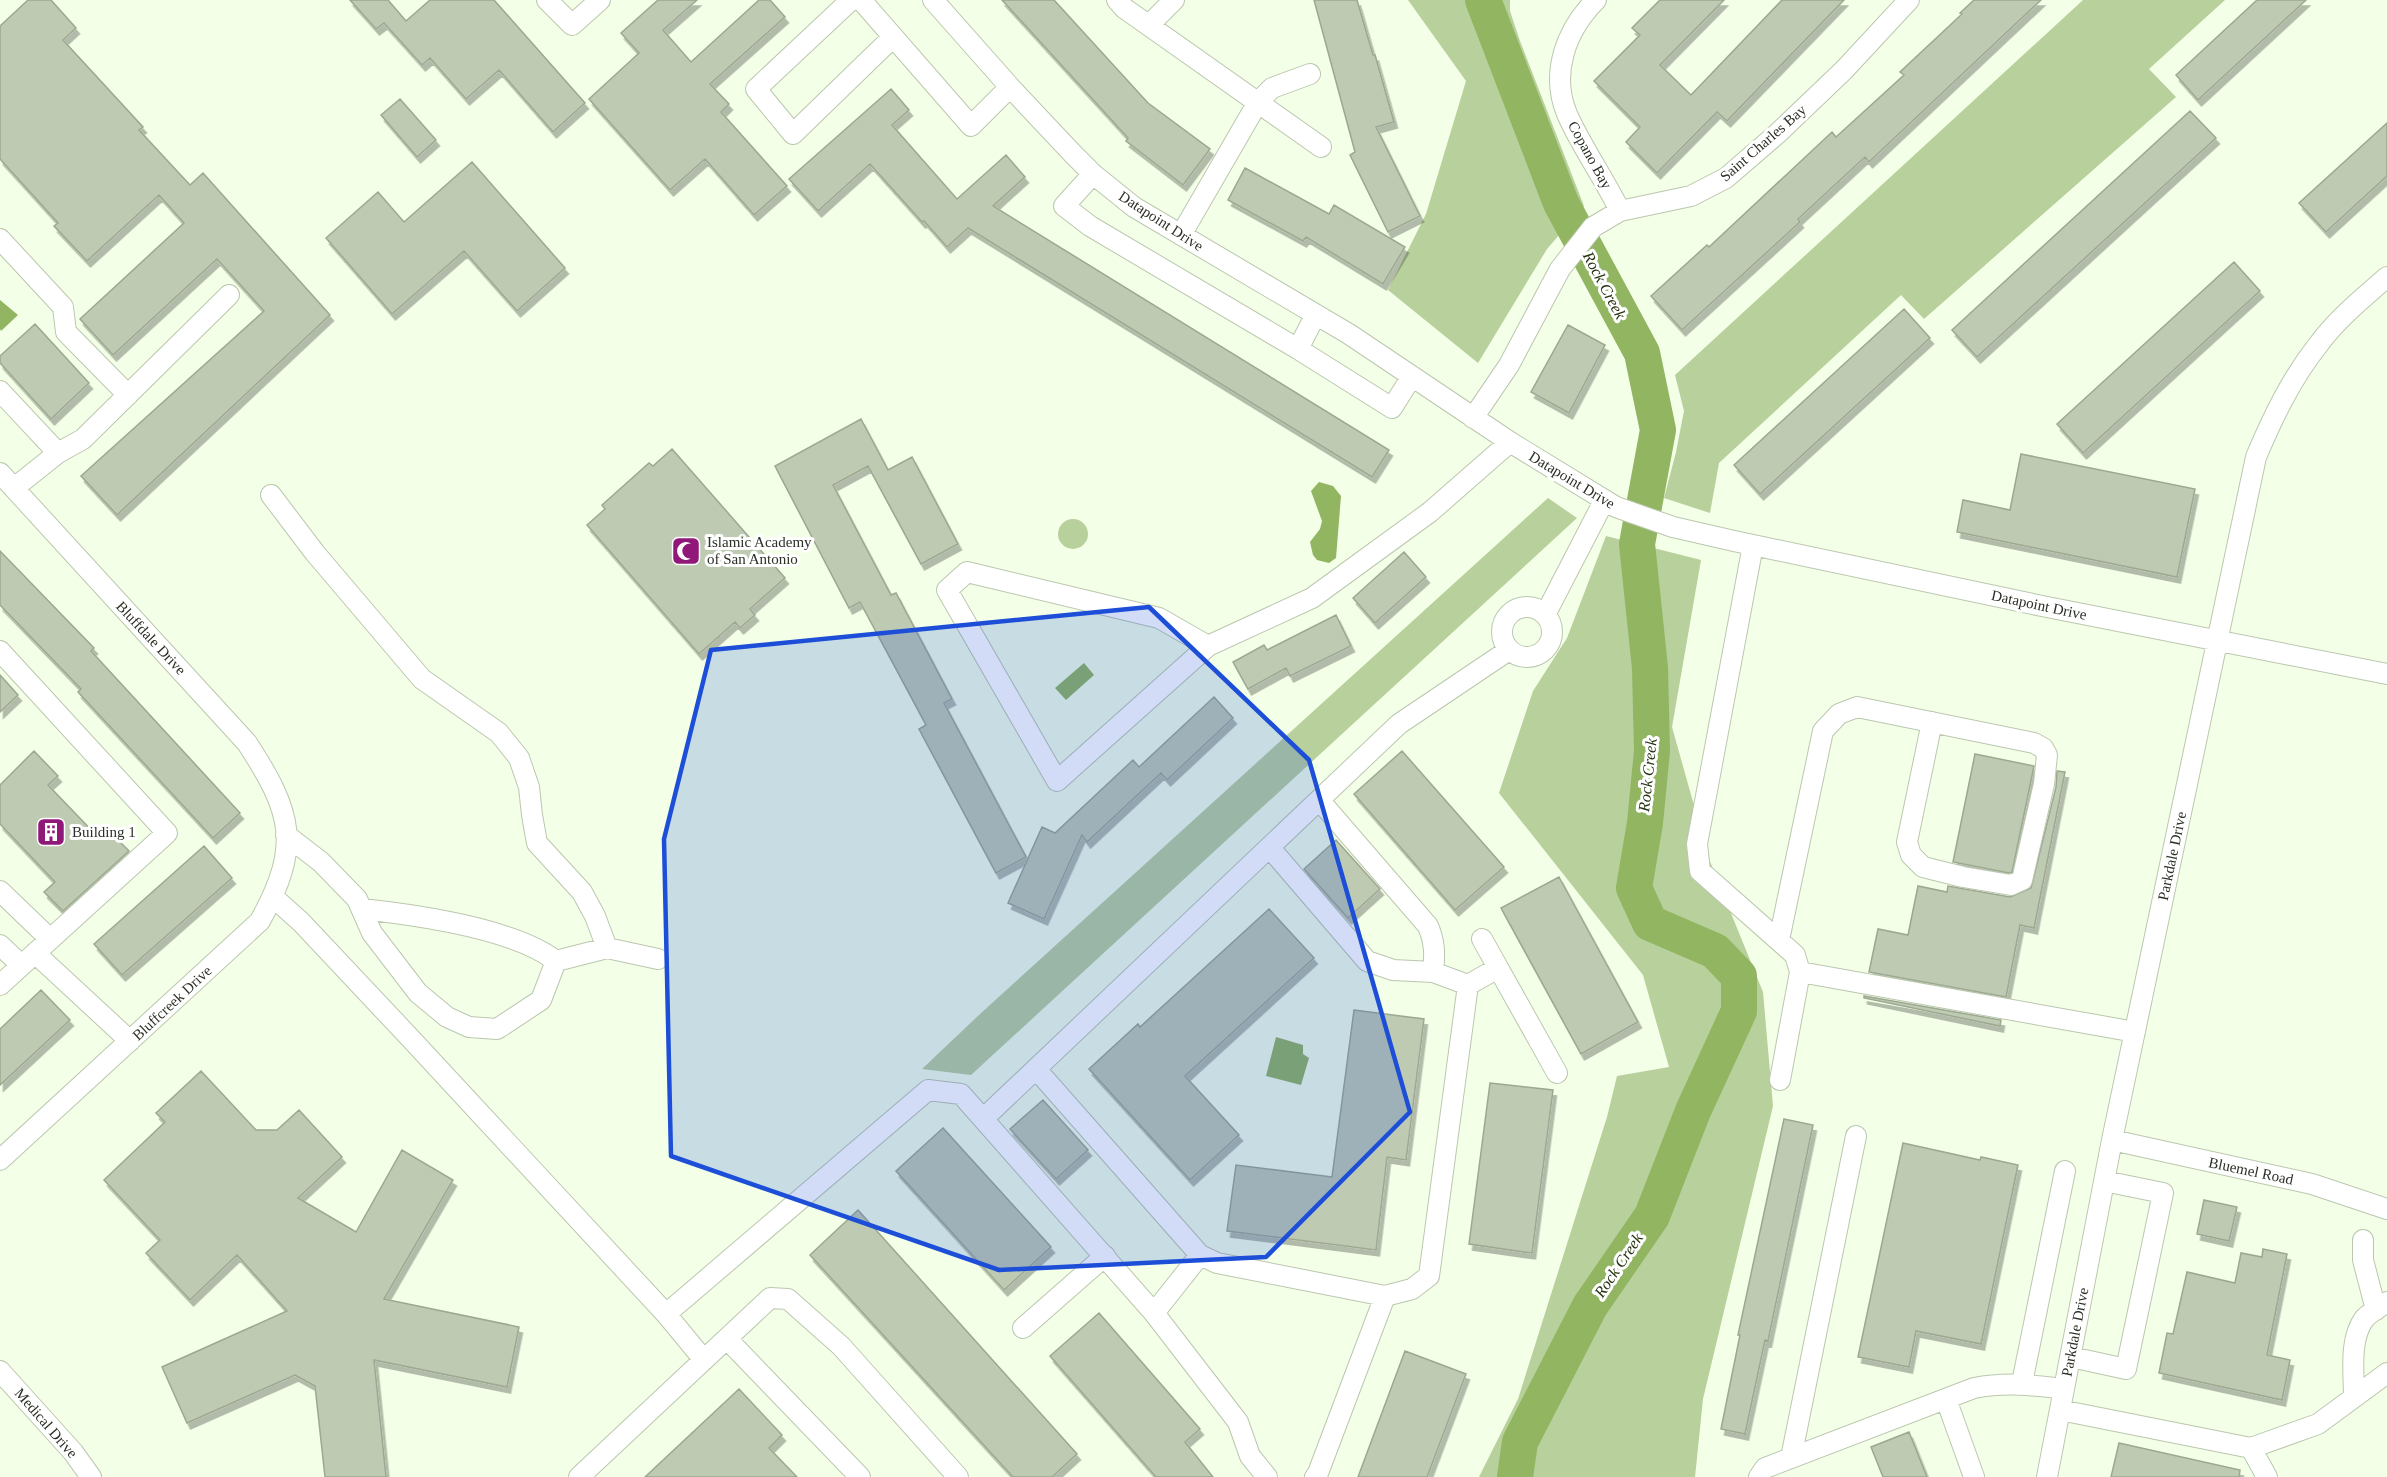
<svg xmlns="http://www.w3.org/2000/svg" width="2387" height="1477" font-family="Georgia,serif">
  <defs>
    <filter id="shadow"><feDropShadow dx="3.5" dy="6" stdDeviation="0" flood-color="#0004"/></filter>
  </defs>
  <rect width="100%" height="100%" fill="#f3ffe6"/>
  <path fill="#b8d09b" d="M1408,0H1510V11L1520,41L1584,206L1547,249L1478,363L1388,290L1426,214L1466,81Z
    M2083,0H2225L2149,69L2176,97L1924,319L1901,295L1719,463L1710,513L1664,498L1676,452L1684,411L1675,375Z
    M1548,498L1577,518L971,1075L922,1069L980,1014Z
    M1058 534a15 15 0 1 1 30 0a15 15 0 1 1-30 0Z
    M1606,536L1701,560L1672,727L1709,859L1763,992L1773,1106L1703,1399L1695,1477H1479L1518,1399L1607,1117L1617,1076L1669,1067L1643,975L1499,793L1533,691L1567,638Z"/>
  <path fill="#91b561" d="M0,300L18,315L1,331L0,329Z
    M1319,482L1333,486L1341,496L1336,558L1329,563L1317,560L1313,555L1310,542L1320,529L1322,521L1311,491Z
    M1084,663L1094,675L1066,700L1055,688Z
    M1276,1037L1303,1045V1054L1309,1058L1301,1085L1266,1076Z"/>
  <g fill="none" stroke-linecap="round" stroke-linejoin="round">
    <path stroke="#91b561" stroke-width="36" d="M1483,0L1561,203L1642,353L1658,430L1637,544L1650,668L1652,751L1645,823L1634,888L1650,923L1715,951L1739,976V1011L1693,1111L1652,1216L1590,1306L1520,1442L1515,1477"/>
  </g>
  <path fill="#becab2" stroke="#9da891" stroke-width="1.5" filter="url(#shadow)" d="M28,0H51L76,28L63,40L143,127L139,130L190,185L203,173L330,315L117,515L81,476L264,311L217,259L113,355L80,319L184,223L159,195L87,261L54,226L58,223L0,159V26Z
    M350,0H388L406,21L430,0H494L585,103L553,132L499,70L466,99L430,58L422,65L384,23L376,29Z
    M658,0H697L663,30L691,62L759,0H770L785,17L710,84L729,104L721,112L787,186L754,215L705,159L670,190L589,99L639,53L621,33Z
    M1002,0H1054L1148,103L1210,149L1183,185L1126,141L1128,138Z
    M1314,0H1357L1373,55H1375L1394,122L1376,127L1420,216L1388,232L1350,155L1355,152Z
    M1660,0H1724L1660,65L1691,95L1782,0H1844L1727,121L1717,112L1657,173L1626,142L1640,127L1594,81L1640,35L1632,28Z
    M1974,0H2041L1869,162L1865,157L1798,219L1800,222L1682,330L1651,296L1707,245L1709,247L1832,132L1836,137L1904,75L1900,72L1962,14L1960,13Z
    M2257,0H2306L2198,100L2176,75Z
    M891,89L909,110L892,125L957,199L1006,155L1025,177L993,206L1389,450L1372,477L968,228L947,247L924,221L922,222L870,164L818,211L789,179Z
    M400,99L436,140L417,157L381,115Z
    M2190,111L2216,138L1977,357L1952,330Z
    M2387,123V176L2326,232L2299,203Z
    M472,162L565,268L517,311L464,251L392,314L326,238L378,192L404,222Z
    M1245,168L1329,214L1334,205L1405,247L1383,284L1306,237L1303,241L1228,200Z
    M2234,262L2260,291L2083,453L2057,424Z
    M1904,309L1930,338L1760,494L1734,465Z
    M35,324L89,383L51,419L0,363V356Z
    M1568,325L1605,345L1569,413L1531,392Z
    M861,419L888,470L912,457L958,544L921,564L868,466L833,485L891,595L896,593L952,699L944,703L1026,857L996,873L919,729L926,725L860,602L849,608L775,466Z
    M672,449L785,578L750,609L755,615L740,628L735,622L699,654L587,525L605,509L602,505L649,463L653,466Z
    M2021,454L2195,489L2177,577L1957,532L1963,500L2010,510Z
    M0,551L94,648L91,651L240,813L213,838L78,692L81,689L0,605Z
    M1404,552L1426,577L1375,623L1353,598Z
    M1336,615L1351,646L1290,676L1286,668L1248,689L1233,662L1264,645L1267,650Z
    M0,675L18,695L0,712Z
    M1214,697L1233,718L1167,780L1161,773L1087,842L1082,835L1044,919L1008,903L1042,827L1055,833L1133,760L1139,767Z
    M34,751L58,776L48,785L98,837L106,828L129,851L63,911L44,892L55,882L0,824V785Z
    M1402,751L1504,867L1455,910L1354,794Z
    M1975,754L2034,766L2012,872L2009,873L1953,862Z
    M2057,771L2065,772L2034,928L2020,925L2006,997L1869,972L1878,929L1908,935L1918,886L1947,892L1948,886L2010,897L2031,888L2056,787Z
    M1336,840L1380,889L1348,918L1304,869Z
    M204,846L232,878L122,975L94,944Z
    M1559,877L1638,1022L1581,1054L1501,908Z
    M1269,909L1314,958L1185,1076L1239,1135L1190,1180L1089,1069L1138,1024L1140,1027Z
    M41,990L70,1020L0,1085V1029Z
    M1864,996L2001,1020L2000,1026L1864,998Z
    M1354,1010L1424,1019L1406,1160L1387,1157L1376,1250L1227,1231L1236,1165L1332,1177Z
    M201,1071L256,1130H277L299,1110L342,1157L298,1198L356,1232L402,1150L453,1180L384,1299L519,1327L507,1387L374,1360L386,1477H325L315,1386L295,1375L187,1423L162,1367L287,1311L237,1255L190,1300L146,1253L160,1240L104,1180L165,1122L156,1113Z
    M1490,1083L1553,1090L1532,1253L1469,1244Z
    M1043,1100L1088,1150L1056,1179L1010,1129Z
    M1784,1119L1813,1125L1768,1341L1765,1340L1745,1434L1721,1429L1740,1335H1738Z
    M943,1128L1051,1247L1004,1290L896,1171Z
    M1903,1143L1980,1160L1981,1157L2018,1165L1981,1344L1916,1331L1909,1367L1858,1357Z
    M2204,1200L2237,1207L2229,1241L2197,1234Z
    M858,1210L1077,1454L1052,1477H1013L810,1255Z
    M2263,1249L2287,1254L2267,1355L2290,1360L2282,1400L2159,1373L2167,1333L2173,1334L2187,1272L2235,1283L2241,1253L2262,1257Z
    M1099,1313L1200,1429L1185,1442L1213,1477H1156L1050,1356Z
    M1405,1351L1466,1374L1427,1477H1358Z
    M739,1389L782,1435L769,1448L797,1477H645Z
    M1909,1432L1927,1477H1883L1871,1447Z
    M2119,1443L2240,1470L2239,1477H2111Z"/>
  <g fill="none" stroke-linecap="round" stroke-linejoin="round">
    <g stroke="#bbc7af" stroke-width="22">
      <path id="minor" d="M547,0L572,25L600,0
        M851,0L756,89L793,134L893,37
        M861,0L971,126L1010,87
        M933,0L1010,87L1073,154L1093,174L1134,207L1349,334L1510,442L1616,507L1673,527L1734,541L2042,606L2387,674
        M1117,0L1124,8L1321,147
        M1596,0C1566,30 1550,73 1567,114C1581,146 1604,178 1620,211
        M1149,25L1174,0
        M1093,174L1064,206L1090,226L1298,349L1392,408L1412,376
        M1181,235L1258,102L1272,88L1310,74
        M0,239L63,307L66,332L128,395
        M1298,349L1315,316
        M0,391L58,453L83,439L229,295
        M1473,418L1509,365L1560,269L1593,227L1620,211L1691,196L1726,178L1777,134L1844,70L1909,0
        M0,473L247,743C292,812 302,845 260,921L0,1160
        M14,488L58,453
        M271,495L315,553L422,679L499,733L519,758L529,787L532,815L537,843L582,892L595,916L607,948
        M1753,545L1697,844L1700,871L1795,955L1800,972L1780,1080
        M1502 632a25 25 0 1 1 50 0a25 25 0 1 1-50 0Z
        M1545,615L1604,501
        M1208,646L1057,781L947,590L967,572L1159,618L1208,646L1312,598L1430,512L1510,442
        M0,651L167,833L0,985
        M1320,801L1428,926C1435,942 1435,955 1433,972
        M286,835L321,862L357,899L372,933L418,993L447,1017L469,1027L497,1029L541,1000L556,961L607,948L658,959
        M1270,848L1367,961L1393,970L1433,972L1468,985L1429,1276L1412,1289L1385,1296L1318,1473L1315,1477
        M0,891L50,939
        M273,897L301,922L412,1040L666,1314
        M362,909C417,915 513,928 556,961
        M1482,939L1557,1073
        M1779,940L1823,731L1839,714L1857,707L2034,743L2043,748L2047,755L2044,784L2022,880L2011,885L1963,877L1923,867L1911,855L1907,842L1932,722
        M0,945L21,965
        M35,953L130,1041
        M1800,972L2135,1032
        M1468,985L1498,968
        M1036,1069L1200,1255L1217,1263L1385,1296
        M983,1119L1399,724L1509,650
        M2112,1140L2312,1184L2387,1209
        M2363,1240V1260L2376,1310
        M1154,1313L1200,1255
        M1023,1328L1105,1256
        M727,1339L860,1477
        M2071,1357L2126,1369L2163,1193L2104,1181
        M704,1360L666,1314L928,1090L961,1094L1154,1313L1238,1422L1250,1456L1267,1477
        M0,1371L73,1452L91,1477
        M2022,1383L2065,1171
        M2354,1397C2354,1373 2349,1340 2364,1319C2370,1312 2380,1307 2387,1302
        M1946,1399L1974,1477
        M2060,1410L2251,1448L2267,1477
        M2251,1448L2318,1424L2387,1373
        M1791,1458L1856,1136
        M579,1477L770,1298L788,1299L841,1346L958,1477
        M1759,1477L1765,1468L1974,1388C2006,1382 2033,1385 2064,1389
        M2047,1477L2112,1140L2256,457C2273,417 2291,379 2318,345C2337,319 2363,298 2387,277"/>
    </g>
    <use href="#minor" stroke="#fff" stroke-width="20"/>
  </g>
  <path fill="#1d4ed8" fill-opacity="0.2" stroke="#1d4ed8" stroke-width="4.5" stroke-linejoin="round" d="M1149,607L1309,760L1410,1112L1266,1257L999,1270L671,1156L664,839L711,650Z"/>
  <defs>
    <g id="mosque-square" transform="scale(1.5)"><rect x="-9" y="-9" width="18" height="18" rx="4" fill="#8f1878" stroke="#fff"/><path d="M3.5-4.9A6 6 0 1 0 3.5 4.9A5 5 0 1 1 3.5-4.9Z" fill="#fff"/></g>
    <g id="building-square" transform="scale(1.5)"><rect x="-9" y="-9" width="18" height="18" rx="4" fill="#8f1878" stroke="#fff"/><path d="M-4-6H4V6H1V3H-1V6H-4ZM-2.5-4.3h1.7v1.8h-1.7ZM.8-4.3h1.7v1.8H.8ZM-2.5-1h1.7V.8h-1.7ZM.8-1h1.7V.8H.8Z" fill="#fff"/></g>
  </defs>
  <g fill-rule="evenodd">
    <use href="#mosque-square" x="686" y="551"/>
    <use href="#building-square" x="51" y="832"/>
  </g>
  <g text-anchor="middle" stroke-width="6" stroke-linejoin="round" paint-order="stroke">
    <g font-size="15" fill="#2b3026" stroke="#fff">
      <text transform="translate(1763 143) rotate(-41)" y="5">Saint Charles Bay</text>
      <text transform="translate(1590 155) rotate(61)" y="5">Copano Bay</text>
      <text transform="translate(1161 221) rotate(33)" y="5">Datapoint Drive</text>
      <text transform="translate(1572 480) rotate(31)" y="5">Datapoint Drive</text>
      <text transform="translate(2039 605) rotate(12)" y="5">Datapoint Drive</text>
      <text transform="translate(151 638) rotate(47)" y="5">Bluffdale Drive</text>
      <text transform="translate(2172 856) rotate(-78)" y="5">Parkdale Drive</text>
      <text transform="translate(172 1003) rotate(-43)" y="5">Bluffcreek Drive</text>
      <text transform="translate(2251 1171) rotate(12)" y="5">Bluemel Road</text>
      <text transform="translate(2075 1332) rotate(-79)" y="5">Parkdale Drive</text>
      <text transform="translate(46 1423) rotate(49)" y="5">Medical Drive</text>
    </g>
    <g font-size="15" fill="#2b3026" stroke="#fff" text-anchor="start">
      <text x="707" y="547">Islamic Academy<tspan x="707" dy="17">of San Antonio</tspan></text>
      <text x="72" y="837">Building 1</text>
    </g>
    <g font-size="16" font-style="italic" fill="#253310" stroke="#fff">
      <text transform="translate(1605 285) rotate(62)" y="6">Rock Creek</text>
      <text transform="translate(1647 775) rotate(-84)" y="6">Rock Creek</text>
      <text transform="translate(1618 1265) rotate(-56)" y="6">Rock Creek</text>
    </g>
  </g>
</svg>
